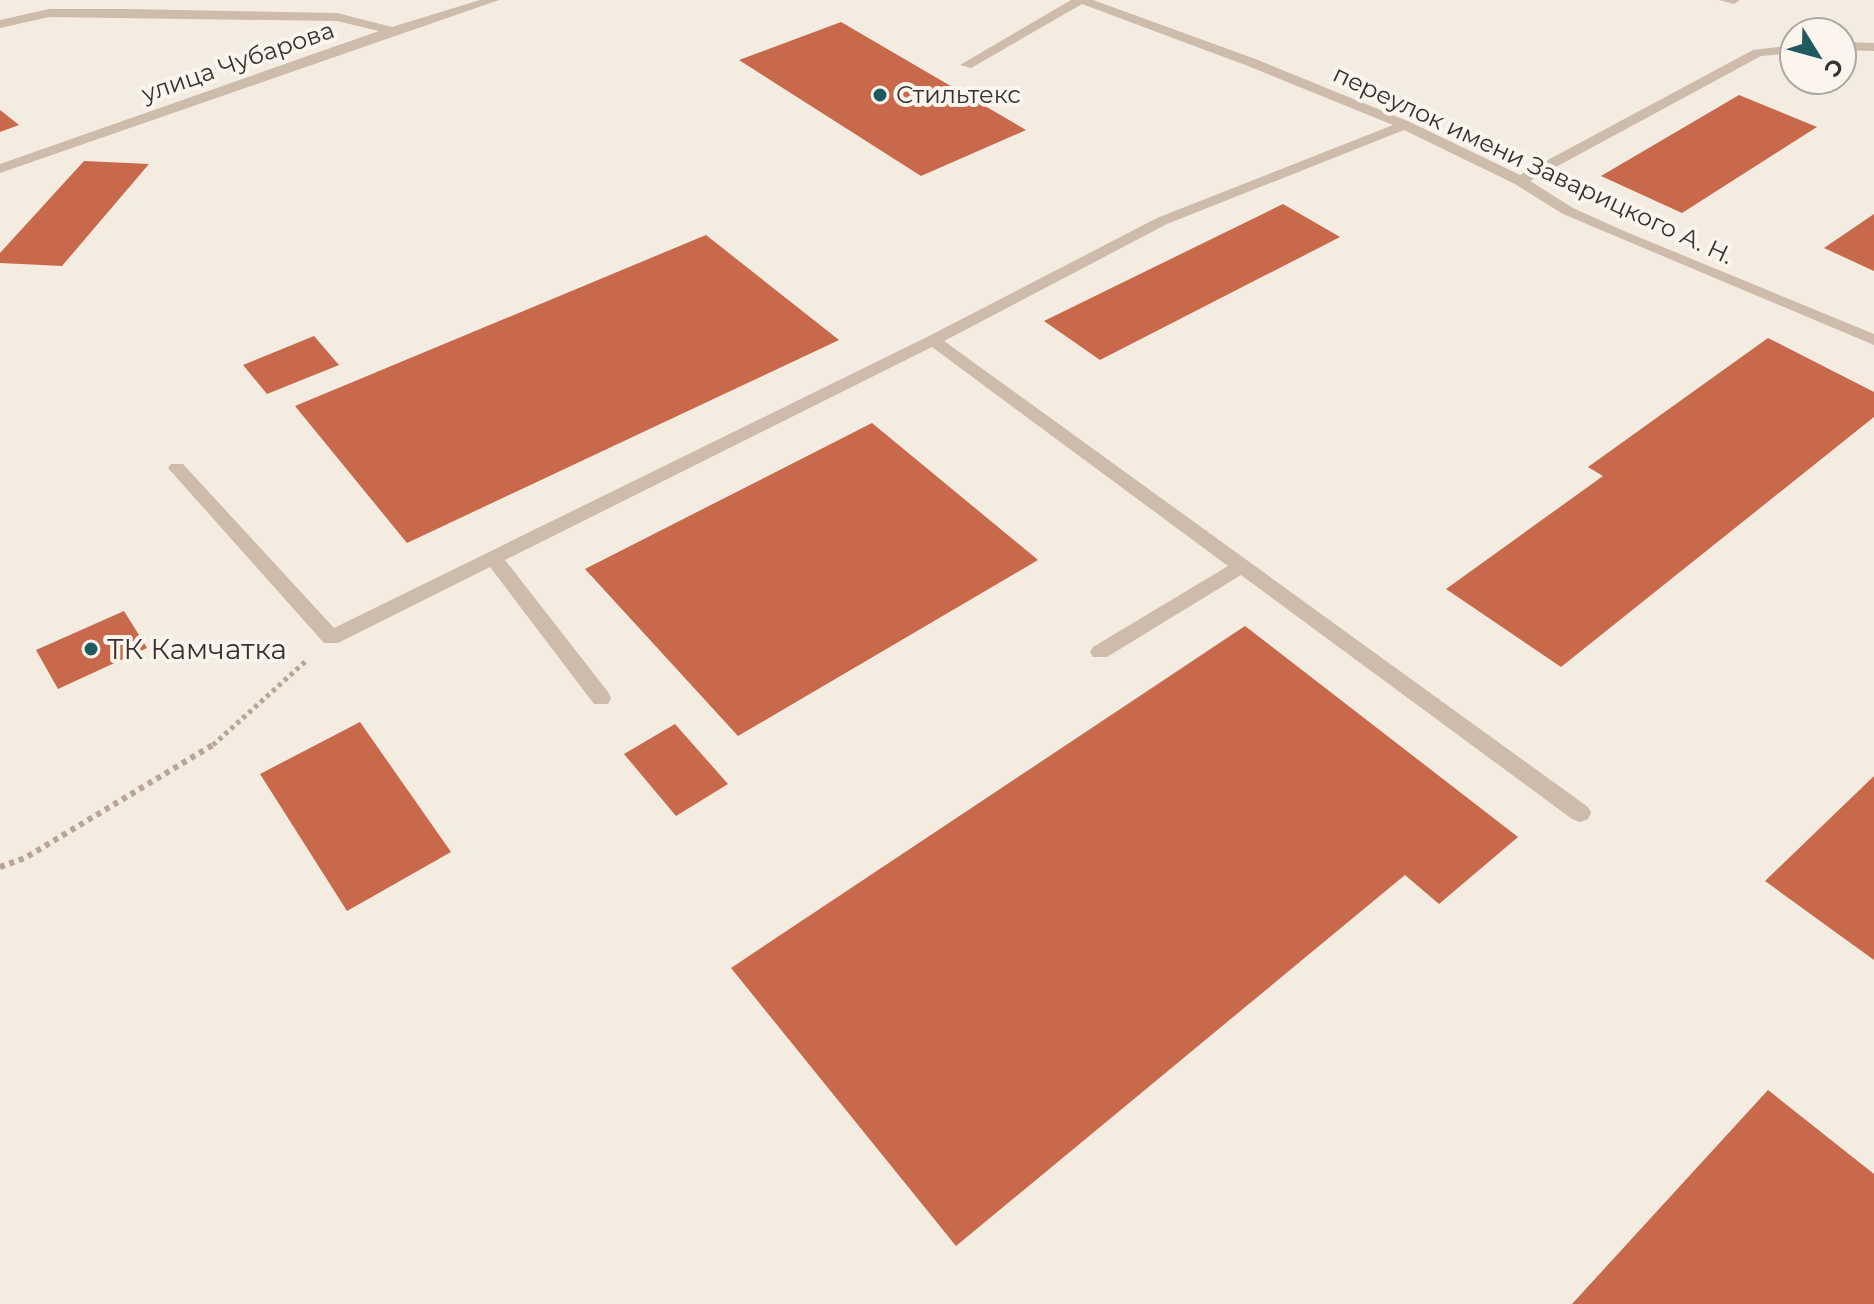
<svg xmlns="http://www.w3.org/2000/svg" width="1874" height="1304" font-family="Montserrat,sans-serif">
  <rect width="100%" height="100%" fill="#f4ebe1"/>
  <path fill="#c8694b" d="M841,22L1026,130L921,176L739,60Z
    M1739,95L1817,127L1682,213L1601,176Z
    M0,110L19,125L0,132Z
    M84,161L149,164L62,266L0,263V253Z
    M1283,204L1340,237L1100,360L1044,321Z
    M1874,214V271L1824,248Z
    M706,235L839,340L407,543L295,406Z
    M314,336L339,365L267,394L243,365Z
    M1768,338L1874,392V417L1561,667L1446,589L1603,476L1588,467Z
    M872,423L1038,560L738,736L585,569Z
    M124,611L147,648L58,689L36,650Z
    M1245,626L1518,837L1439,904L1405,875L956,1246L731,968Z
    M360,722L451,852L347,911L260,774Z
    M675,724L728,784L676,816L624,754Z
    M1874,776V960L1765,881Z
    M1768,1090L1874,1174V1304H1572Z"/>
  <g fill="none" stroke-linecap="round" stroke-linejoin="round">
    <path stroke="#b9a596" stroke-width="5" stroke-dasharray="4 4" stroke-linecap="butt" d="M213,745L306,661"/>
    <path stroke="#b9a596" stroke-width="6" stroke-dasharray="5 5" stroke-linecap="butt" d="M0,867L25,858L216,743"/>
    <path fill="#cdbbac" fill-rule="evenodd" d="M480,0H499L0,173V164L379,31L337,21L49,17L0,28V20L49,9H127L337,13L392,27Z
      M1071,0H1093L1258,60L1410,122L1520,175L1753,50L1794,45V53L1761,56L1530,181L1573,208L1624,231L1874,334V345L1563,214L1515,184L1404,130L1167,224L944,341L1588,807L1591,813L1588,819L1580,822L1572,819L1241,575L1107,657H1093L1090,652L1093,647L1228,566L932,347L505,560L608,692L611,698L608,704H594L490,567L338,643H324L168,468L171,464H183L334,628L927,337L1157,218L1393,125L1248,66L1082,4L971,68L960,65Z
      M1719,0H1740L1734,4Z
      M1842,42L1874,43V51L1842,50Z"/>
  </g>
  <g fill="#1f5a5e" stroke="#fbf5ee" stroke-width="3">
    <circle cx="880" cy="95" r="8"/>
    <circle cx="91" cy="649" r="8"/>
  </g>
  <g text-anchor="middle" stroke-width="8" stroke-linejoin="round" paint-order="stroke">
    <g font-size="24" fill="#3b302b" stroke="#fbf5ee">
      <text transform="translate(238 62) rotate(-19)" y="8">улица Чубарова</text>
      <text transform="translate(1533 165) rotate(25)" y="8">переулок имени Заварицкого А. Н.</text>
    </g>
    <g font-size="24" fill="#3b302b" stroke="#fbf5ee" text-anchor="start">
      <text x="896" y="103">Стильтекс</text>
    </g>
    <g font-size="28" fill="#3b302b" stroke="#fbf5ee" text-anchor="start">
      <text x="107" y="659">ТК Камчатка</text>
    </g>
  </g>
  <g transform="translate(1818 56) rotate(127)"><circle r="38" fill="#fbf5ee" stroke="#aea6a0" stroke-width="2"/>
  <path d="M0-6L14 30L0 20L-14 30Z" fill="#1f5a5e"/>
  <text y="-12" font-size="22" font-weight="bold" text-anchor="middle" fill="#3b302b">С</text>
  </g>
</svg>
